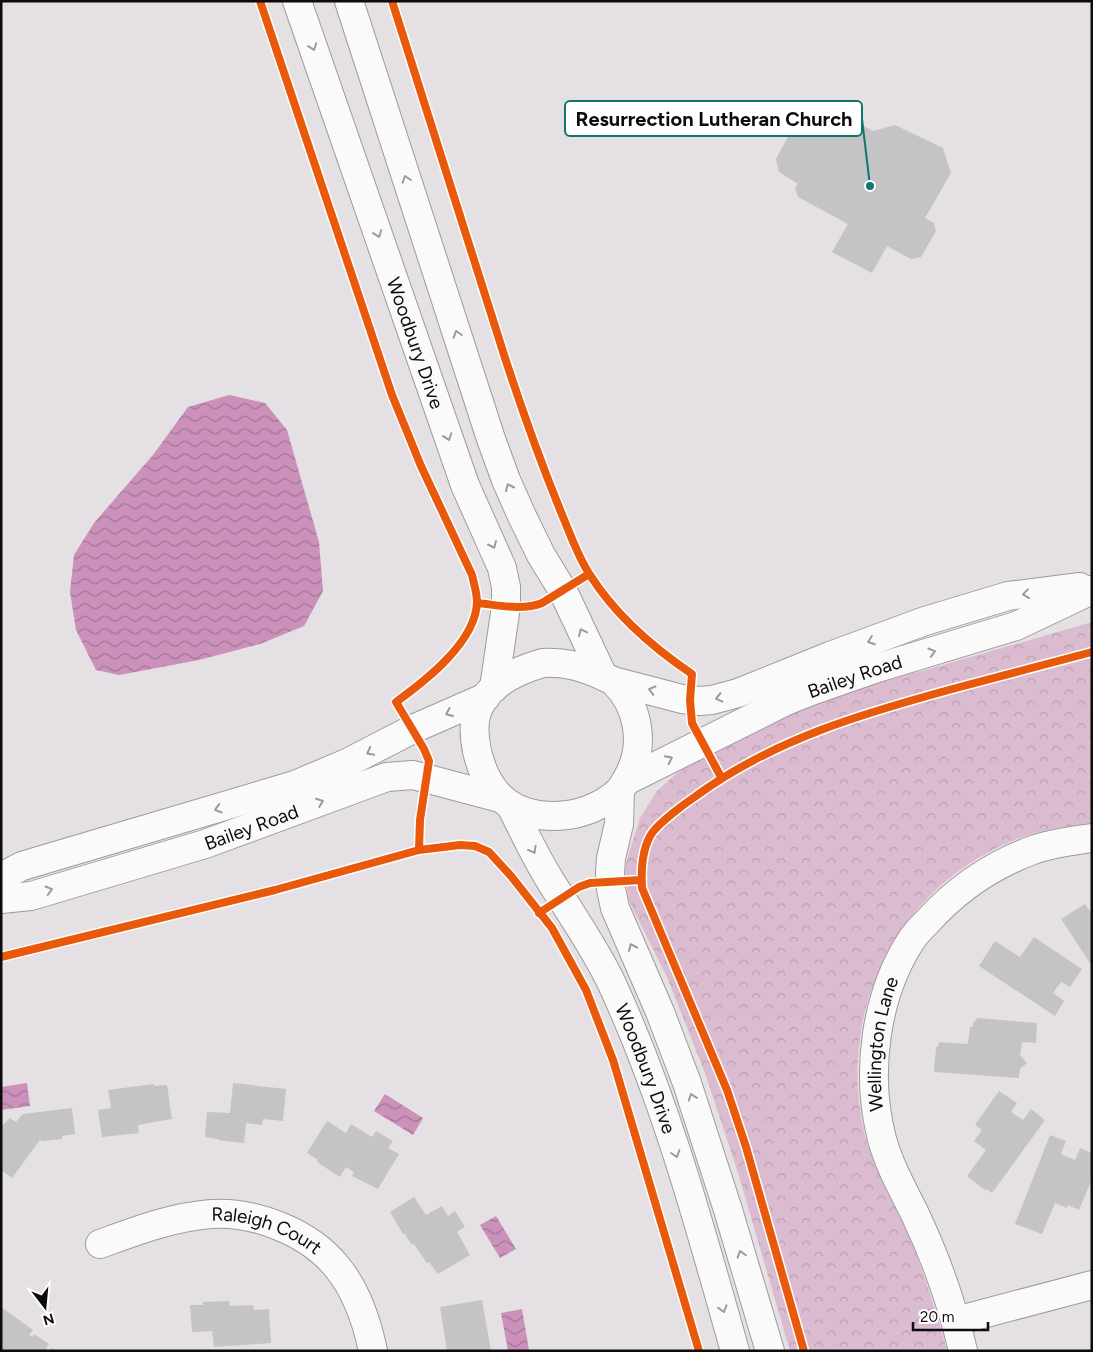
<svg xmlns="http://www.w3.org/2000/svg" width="1093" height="1352" font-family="Figtree,sans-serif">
  <defs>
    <pattern id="park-crowns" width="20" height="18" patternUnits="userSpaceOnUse" patternTransform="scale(1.25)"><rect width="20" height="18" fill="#dbbbd0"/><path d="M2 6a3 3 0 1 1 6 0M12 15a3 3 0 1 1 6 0" fill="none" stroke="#bb9fb1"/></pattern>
    <pattern id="water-waves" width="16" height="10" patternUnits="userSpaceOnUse" patternTransform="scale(1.25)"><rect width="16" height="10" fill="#cb91ba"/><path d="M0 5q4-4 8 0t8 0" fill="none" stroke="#a37596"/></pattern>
  </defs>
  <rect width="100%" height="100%" fill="#e5e0e3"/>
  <path fill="url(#park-crowns)" d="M1092,622V823C1065,826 1040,830 1015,840C896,887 835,1014 865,1136C873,1166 890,1191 902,1219C920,1262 935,1305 947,1351H790L739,1176L705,1073L667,977L629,901L625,877L626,863L640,818L657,791L676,774L692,763L778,715L885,678L922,671Z"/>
  <path fill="url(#water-waves)" d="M229,395L265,403L287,430L319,542L323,591L304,626L260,644L199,660L119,675L96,670L76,630L70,592L74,555L94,523L153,455L188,407Z
    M27,1083L30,1106L1,1110V1087Z
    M385,1094L423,1118L413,1135L374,1111Z
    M496,1216L516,1249L500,1258L480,1225Z
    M522,1309L529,1350L508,1351L501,1313Z"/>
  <path fill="#c4c3c5" d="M817,100L873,131L895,125L943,148L951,173L925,218L934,223L936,231L921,257L911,259L887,246L872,273L832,252L848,224L798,197L795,188L798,184L779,172L776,159L806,103Z
    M1085,904L1092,914V966L1061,919Z
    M1034,937L1082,969L1070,987L1061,982L1053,993L1064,1001L1055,1016L979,966L995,941L1020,957Z
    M978,1018L1037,1023L1036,1043L1022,1042L1020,1055L1027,1063L1020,1069L1019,1078L934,1072L936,1047H938L939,1042L968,1044L970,1027H973V1023Z
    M233,1083L286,1089L283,1121L263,1119L262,1125L246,1123L244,1143L218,1140V1139L205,1137L207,1112L230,1113Z
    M153,1084L154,1086L167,1085L172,1119L138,1125L139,1133L102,1137L98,1110L111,1108L108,1090Z
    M999,1091L1017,1103L1011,1112L1023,1120L1031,1109L1045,1120L992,1193L986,1189L985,1190L967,1176L986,1150L974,1141L982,1130L975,1125Z
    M72,1108L75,1134L62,1136V1139L43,1141L40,1140L12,1178L1,1170V1127L10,1118L16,1122L23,1114Z
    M327,1121L346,1133L351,1124L372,1137L376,1131L393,1141L388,1148L399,1154L378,1189L352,1176L354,1172L346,1167L340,1177L317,1162L318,1160L307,1153Z
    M1050,1135L1066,1141L1061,1154L1075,1160L1080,1148L1092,1153V1179L1079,1210L1068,1205L1067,1208L1055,1203L1042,1234L1015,1224Z
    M414,1197L426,1215L442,1206L448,1216L455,1211L465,1227L457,1232L470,1255L438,1274L429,1262L427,1263L414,1244L412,1245L404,1233L403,1234L390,1212Z
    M482,1300L491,1351H447L440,1307Z
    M229,1301L230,1306L253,1305L254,1310L269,1309L271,1343L214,1347L212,1331L192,1332L190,1305H203V1302Z
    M1,1307L33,1330L29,1335L32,1337L34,1334L49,1344L46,1348L50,1351L52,1348L57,1351H1L3,1343L1,1342Z"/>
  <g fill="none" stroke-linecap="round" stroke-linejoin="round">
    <g stroke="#9d9a9c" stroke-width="30">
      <g id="street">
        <path id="s1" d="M100,1244C136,1231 172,1217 211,1214C254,1211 309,1232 337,1267C356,1290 367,1322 373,1351"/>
        <path d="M956,1321L1092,1285"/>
        <path id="s2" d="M963,1351C952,1303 935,1256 914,1212C902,1188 889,1165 882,1139C865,1074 875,995 912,939C916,933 922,927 927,922C956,890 992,865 1033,850C1052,843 1072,841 1092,838"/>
      </g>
    </g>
    <g stroke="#9d9a9c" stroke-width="30">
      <g id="secondary">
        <path id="s3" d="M297,1L465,485L502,568L506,587V606L494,688"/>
        <path d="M349,1L491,439L506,480L521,514L541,555L563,591L603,676"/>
        <path d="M543,663C565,662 581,666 601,675C606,678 611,679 614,682C638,705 645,743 630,773C627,779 623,787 618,792C605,804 585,813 567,815C518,821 488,799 477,751C474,737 473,720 479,707C491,682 518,670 543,663Z"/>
        <path d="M613,681L682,699L700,701L712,700L738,693L830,656L925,621L1008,596L1080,587"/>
        <path id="s4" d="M626,781L786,701L811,691L877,668L1016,626L1092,590"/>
        <path d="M620,791L619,824L611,858L610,873L611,889L615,908L660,1012L687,1083L728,1210L770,1351"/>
        <path id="s5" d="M511,806C523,830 534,854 548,877C570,913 594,946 612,984C666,1101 700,1227 735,1351"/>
        <path d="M1,877L22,866L295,785L347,763L413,729L486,697"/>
        <path id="s6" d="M1,899L31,896L205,844L387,777L413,775L500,798"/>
      </g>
    </g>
    <use href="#street" stroke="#fbfafb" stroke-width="28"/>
    <use href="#secondary" stroke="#fbfafb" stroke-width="28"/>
    <g stroke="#fff" stroke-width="11">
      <path id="cycleway" d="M260,1L392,395L421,466L472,575C474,584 477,593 477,602C476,642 425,681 396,702L424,749L429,761L420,820L419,850
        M392,1C429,121 467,241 506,361C523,413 542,466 563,517C571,536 578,557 590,575C616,616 652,647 692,674L690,700L692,723L721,777
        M477,603C498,605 522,611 542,603L589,574
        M539,913L579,887L590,883L641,880
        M1,957L275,890L419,850L460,845L475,846L489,852L511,876L552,928L586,990L613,1060L699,1351
        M804,1351L746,1147L727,1090L642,888C641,870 642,848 652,833C660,822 684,804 696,796C774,739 864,713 956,688C1001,676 1047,664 1092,652"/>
    </g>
    <use href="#cycleway" stroke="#e8590c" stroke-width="8"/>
  </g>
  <defs><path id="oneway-chevron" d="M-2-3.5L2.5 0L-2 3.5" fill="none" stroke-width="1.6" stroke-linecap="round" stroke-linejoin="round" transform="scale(1.25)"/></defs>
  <g stroke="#9c9a9b">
    <use href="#oneway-chevron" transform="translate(313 47) rotate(71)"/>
    <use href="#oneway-chevron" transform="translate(406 179) rotate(-108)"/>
    <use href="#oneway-chevron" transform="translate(378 234) rotate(70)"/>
    <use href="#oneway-chevron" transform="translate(457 334) rotate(-108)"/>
    <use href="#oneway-chevron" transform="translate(448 437) rotate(71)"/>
    <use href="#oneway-chevron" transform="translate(509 487) rotate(-114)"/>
    <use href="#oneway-chevron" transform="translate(493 545) rotate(66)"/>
    <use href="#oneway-chevron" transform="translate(1026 594) rotate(173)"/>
    <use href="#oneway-chevron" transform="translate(582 632) rotate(-115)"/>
    <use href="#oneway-chevron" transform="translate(871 641) rotate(160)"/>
    <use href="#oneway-chevron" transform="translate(932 652) rotate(-17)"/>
    <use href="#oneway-chevron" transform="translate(652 690) rotate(-166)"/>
    <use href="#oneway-chevron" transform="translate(719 698) rotate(167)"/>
    <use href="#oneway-chevron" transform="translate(449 713) rotate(156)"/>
    <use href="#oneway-chevron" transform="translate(370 752) rotate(153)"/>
    <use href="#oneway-chevron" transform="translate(669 759) rotate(-27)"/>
    <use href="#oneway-chevron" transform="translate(320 802) rotate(-21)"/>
    <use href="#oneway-chevron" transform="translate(218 809) rotate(164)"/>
    <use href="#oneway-chevron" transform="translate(533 850) rotate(61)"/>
    <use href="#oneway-chevron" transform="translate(49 890) rotate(-16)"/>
    <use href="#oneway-chevron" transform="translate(632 947) rotate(-114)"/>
    <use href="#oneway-chevron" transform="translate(692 1097) rotate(-109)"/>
    <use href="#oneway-chevron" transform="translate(676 1154) rotate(72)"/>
    <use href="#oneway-chevron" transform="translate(741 1254) rotate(-106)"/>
    <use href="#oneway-chevron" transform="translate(723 1309) rotate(74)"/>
  </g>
  <g text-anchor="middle" stroke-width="4" stroke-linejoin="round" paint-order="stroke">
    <g font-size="19" fill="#0d0b0c" stroke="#fff">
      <text dy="7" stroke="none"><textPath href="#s3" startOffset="362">Woodbury Drive</textPath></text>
      <text dy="7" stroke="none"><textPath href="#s4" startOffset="252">Bailey Road</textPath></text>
      <text dy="7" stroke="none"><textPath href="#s6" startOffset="261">Bailey Road</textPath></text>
      <text dy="7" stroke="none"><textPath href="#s2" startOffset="324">Wellington Lane</textPath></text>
      <text dy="7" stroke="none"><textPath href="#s5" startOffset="296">Woodbury Drive</textPath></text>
      <text dy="7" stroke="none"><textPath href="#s1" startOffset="174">Raleigh Court</textPath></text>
    </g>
  </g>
  <path fill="none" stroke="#0f766e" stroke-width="2" d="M870 186L862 119"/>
  <circle fill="#0f766e" stroke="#fff" stroke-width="2" cx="870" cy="186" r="5"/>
  <rect fill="#fff" stroke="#0f766e" stroke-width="2" x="565" y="101" width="297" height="35" rx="5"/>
  <g font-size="20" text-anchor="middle" font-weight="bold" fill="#0d0b0c">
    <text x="714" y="126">Resurrection Lutheran Church</text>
  </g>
  <rect width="1093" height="1352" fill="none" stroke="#0d0b0c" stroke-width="5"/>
  <g transform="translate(45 1307) rotate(164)" stroke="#ffffff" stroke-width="4" paint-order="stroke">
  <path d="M0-4L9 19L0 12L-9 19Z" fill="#0d0b0c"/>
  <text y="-8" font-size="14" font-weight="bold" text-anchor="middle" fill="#0d0b0c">N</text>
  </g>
  <path d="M913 1322v8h75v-8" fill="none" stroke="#0d0b0c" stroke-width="2.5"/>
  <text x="920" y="1322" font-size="15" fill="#0d0b0c" stroke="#ffffff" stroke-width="4" paint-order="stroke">20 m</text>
</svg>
